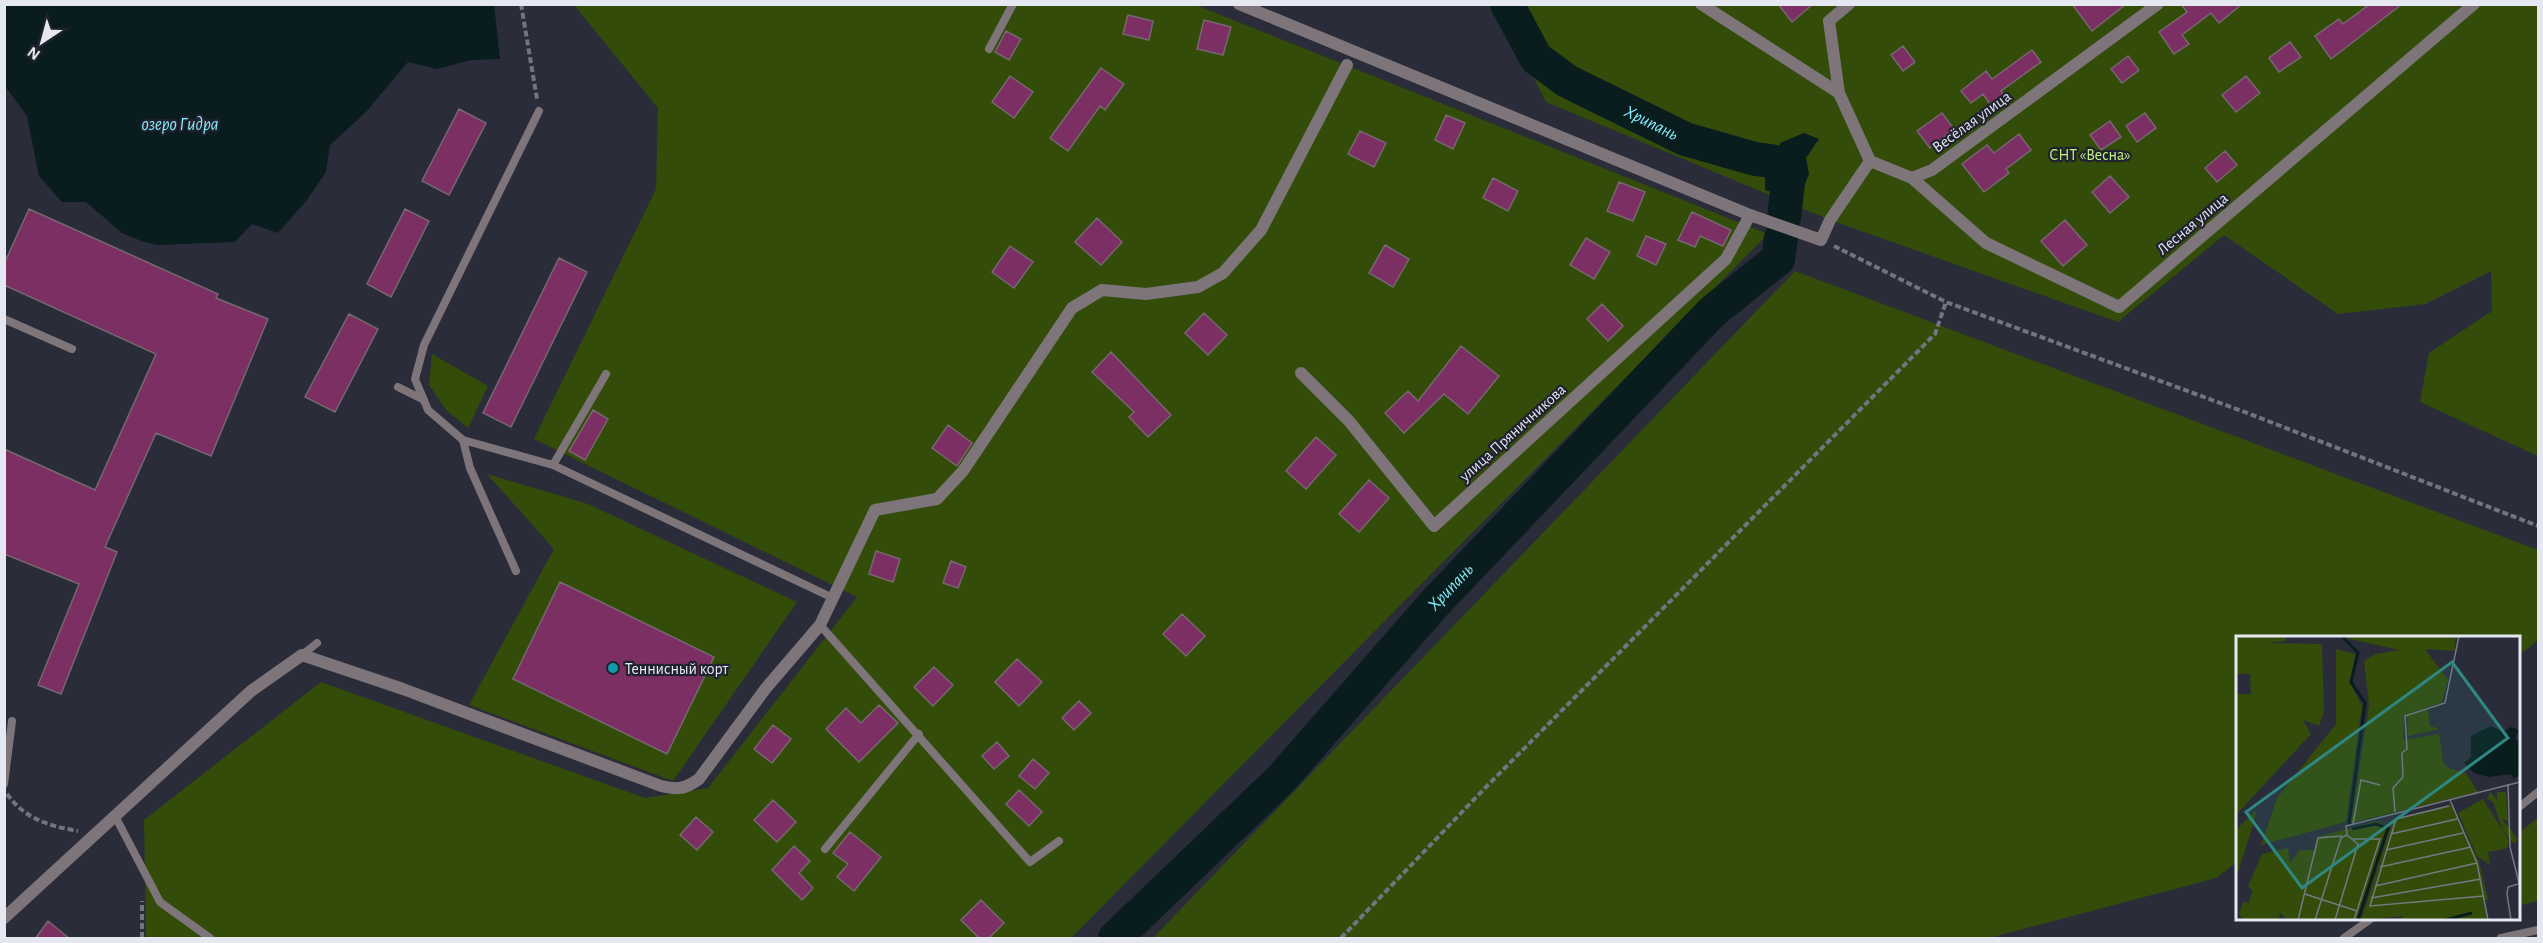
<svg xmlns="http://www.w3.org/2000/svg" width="2543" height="943" font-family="'Alegreya Sans',sans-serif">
  <rect width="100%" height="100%" fill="#2a2c3a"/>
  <path fill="#334c0a" d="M574,5H1196L1768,234L1071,938H146L144,820L321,682L645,798L708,788L857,597L534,439L656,189L658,108Z
    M1497,5H2538V456L2420,402L2429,353L2492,311L2491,271L2425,304L2338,314L2224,235L2118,322L1830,220L1546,102Z
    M1795,271L2538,550V640L2518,656V637H2237V862L2216,878L1989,938H1153Z
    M432,354L488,386L468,428L446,410L429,385Z
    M487,474L588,504L797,602L673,781L469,705L554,549Z
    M2538,818V901L2518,906V833Z"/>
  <path fill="#091c1e" d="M4,5H494L500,59L471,60L437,69L408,62L366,112L330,145L326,172L307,200L278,233L252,224L235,242L158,245L144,242L122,233L86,202H62L39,176L27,116L5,86Z
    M1804,133L1819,139L1806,158L1809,174L1803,189L1787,196L1765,190V174L1780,143Z"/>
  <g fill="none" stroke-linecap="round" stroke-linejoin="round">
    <g stroke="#091c1e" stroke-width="34">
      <path id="s1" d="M1507,4L1536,58L1567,81L1685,139L1755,159L1771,161L1789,174L1784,218"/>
      <path id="s2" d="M1115,938L1281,779L1435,603L1712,312L1778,259L1781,238"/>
    </g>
  </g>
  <path fill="#7b2f62" stroke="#776770" stroke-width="1.5" d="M1778,4H1813L1792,22Z
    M2072,4H2126L2092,31Z
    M2181,4H2242L2219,23L2211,13L2182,35L2189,44L2174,54L2159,32L2187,12Z
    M2370,4H2402L2331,59L2315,36L2339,19L2343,24Z
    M1128,15L1153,21L1149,40L1123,34Z
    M1204,20L1231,27L1223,55L1197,49Z
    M1006,31L1021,39L1009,60L995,52Z
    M2290,42L2301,57L2279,72L2269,58Z
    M1903,46L1915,62L1903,71L1891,55Z
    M2032,50L2041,62L2001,91L2005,97L1992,107L1983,94L1971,103L1961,91L1986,71L1992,79Z
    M2128,56L2139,70L2122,83L2111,69Z
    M1101,68L1124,84L1105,110L1100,106L1068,151L1050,138Z
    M1010,76L1033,92L1014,118L992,102Z
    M2246,76L2260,93L2236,112L2222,95Z
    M459,109L486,123L449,195L422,181Z
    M1942,113L1954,129L1930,148L1917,131Z
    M2145,113L2156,128L2137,142L2126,126Z
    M1446,115L1465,123L1453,149L1435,140Z
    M2110,121L2121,137L2101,150L2090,135Z
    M1360,131L1386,143L1374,167L1348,154Z
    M2019,134L2031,150L2006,169L2009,173L1984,192L1962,164L1987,145L1994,153Z
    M2225,151L2237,165L2217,182L2205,168Z
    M2110,176L2129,197L2110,213L2092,192Z
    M1493,178L1518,191L1508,211L1483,198Z
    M1619,182L1645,192L1633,221L1607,211Z
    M29,209L218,294L216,298L268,319L211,456L156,433L105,547L117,552L61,694L38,685L79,584L4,554V449L95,490L156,354L4,285V264Z
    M405,209L429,221L391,297L367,284Z
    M1692,212L1731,230L1723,246L1700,236L1695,247L1678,240Z
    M1097,218L1122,242L1101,265L1075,242Z
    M2065,220L2087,245L2063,266L2041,241Z
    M1646,236L1666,244L1656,265L1637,256Z
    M1586,238L1610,252L1594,279L1570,265Z
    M1385,245L1409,259L1393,287L1369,273Z
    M1010,246L1033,262L1014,288L992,272Z
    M559,258L587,272L511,427L483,413Z
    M1602,304L1623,326L1608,341L1587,319Z
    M1204,313L1227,335L1208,355L1185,333Z
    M349,314L378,329L335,412L305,397Z
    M1461,346L1499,376L1468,414L1444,394L1404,433L1385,413L1408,391L1418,401Z
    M1111,352L1171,415L1148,437L1129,417L1134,412L1092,372Z
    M593,410L608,419L585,460L569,451Z
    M948,425L972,443L957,466L932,448Z
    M1316,437L1336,455L1306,489L1286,471Z
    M1369,480L1389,498L1359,532L1339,514Z
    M876,551L900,559L893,582L869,574Z
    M951,561L966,567L958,588L943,583Z
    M560,582L714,657L667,754L513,679Z
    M1182,614L1205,636L1186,656L1163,634Z
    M1017,659L1042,682L1019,706L995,682Z
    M934,667L953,685L933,706L914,687Z
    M1079,701L1091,713L1074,730L1062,718Z
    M879,705L898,723L859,762L826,729L846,708L861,723Z
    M773,725L791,739L772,763L754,749Z
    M997,742L1009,756L994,769L982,756Z
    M1033,759L1049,773L1035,789L1019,776Z
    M1019,790L1042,812L1029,826L1006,804Z
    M773,800L796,822L777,842L754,820Z
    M696,817L713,832L697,850L680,835Z
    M850,832L881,857L854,891L837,877L848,864L833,853Z
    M794,846L810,861L799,873L813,888L802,900L772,870Z
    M981,900L1004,923L988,939H980L961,920Z
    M48,921L70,939H35Z"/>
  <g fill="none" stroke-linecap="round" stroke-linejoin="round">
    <path stroke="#727481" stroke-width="4" stroke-dasharray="6 3" stroke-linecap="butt" d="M521,4L537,99
      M1834,246L1946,302L2250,414L2538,526
      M7,794C25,819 49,826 78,831
      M142,938V901
      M1341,938L1487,786L1935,334L1946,302"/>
    <path stroke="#7d7579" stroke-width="8" d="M989,49L1013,4
      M539,111L424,345L415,379L428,410L463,440L553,465L833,598
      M4,319L72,349
      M398,387L424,400
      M463,440L470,468L516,571
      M553,465L606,374
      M820,625L1030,862L1059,841
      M302,655L317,643
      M4,784L12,721
      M2518,808L2538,792
      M115,816L160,902L210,938
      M825,849L919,734
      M2344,938L2372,918
      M2501,938L2538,930"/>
    <path stroke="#7d7579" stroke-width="12" d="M1239,4L1750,215L1821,240L1830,220L1870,161L1912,178L1932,170L2158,4
      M1701,4L1839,93
      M1849,4L1829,21L1839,93L1870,161
      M1912,178L1986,243L2119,307L2474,4
      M1301,373L1349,421L1434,526L1726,259L1750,215
      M4,918L251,691L302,655L403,689L661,786C678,790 685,789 699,779L766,688L820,625L875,510L937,499L963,471L1072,308L1102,290L1146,294L1198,287L1223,273L1261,230L1347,65"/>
  </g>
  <circle fill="#0f9aa8" stroke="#20222f" stroke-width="2" cx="613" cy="668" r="6"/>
  <g text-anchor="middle" stroke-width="4.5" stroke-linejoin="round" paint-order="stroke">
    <g font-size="16" fill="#e6e8f1" stroke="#20222f">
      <text transform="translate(1971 121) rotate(-36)" y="6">Весёлая улица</text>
      <text transform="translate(2192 223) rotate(-40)" y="6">Лесная улица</text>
      <text transform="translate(1512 432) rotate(-42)" y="6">улица Пряничникова</text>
    </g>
    <g font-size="16" fill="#c1f381" stroke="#20222f">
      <text x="2090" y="160">СНТ «Весна»</text>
    </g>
    <g font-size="16" fill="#e6e8f1" stroke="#20222f" text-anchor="start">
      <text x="625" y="674">Теннисный корт</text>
    </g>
    <g font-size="18" font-style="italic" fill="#8ae9f7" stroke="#20222f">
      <text dy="6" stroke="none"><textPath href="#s1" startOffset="194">Хрипань</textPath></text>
      <text x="180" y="130">озеро Гидра</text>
      <text dy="6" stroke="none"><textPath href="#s2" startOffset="486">Хрипань</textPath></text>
    </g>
  </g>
  <g transform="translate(2236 636)">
    <rect width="284" height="284" fill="#2a2c3a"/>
    <path d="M0,0H50V5L31,7L86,8L88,74L83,90L67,84L75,98L0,179V58H15L14,38H0ZM220,0L218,15L189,13L212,44L206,66L168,80L167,104L203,98L207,126L212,132L230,137L242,156L115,187L133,69L128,25L139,18L164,14L100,0ZM100,13L119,18L114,47L126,70L110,186L25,209L41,162L100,88ZM192,73L194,90L204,93L172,100L171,79ZM254,156L261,163V156H270L272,185L266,183L282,203L278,208L267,195L257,166L251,163ZM247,163L273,205L271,212L252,216L254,229L241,220L222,177ZM216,168L243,226L252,264H247L251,283H165L166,280L125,284L157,184ZM20,174L19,182L0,243V194ZM141,185L154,192L124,283H50L44,277L43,283L8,284L3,278L7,266L13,267L16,255L12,250L26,218L52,212L54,227L64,214H78L81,201Z" fill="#334c0a"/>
    <path d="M255,90L267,96L275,91L283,94L279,103L283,105V139L278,143L275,138L253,141L238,137L228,127L235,121V100Z" fill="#091c1e"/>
    <path fill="none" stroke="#091c1e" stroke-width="3" d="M106,0L122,17L115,46L129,67L113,188M116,193L140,188L152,192L122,284M209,284L236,277"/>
    <path fill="none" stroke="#757783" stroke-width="1.5" d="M272,148L274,211L284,251M214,164L241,227L252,284M213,170L160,183L134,270L248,260M159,176L157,152L167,141L166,117L171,113L169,80L209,67L223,0M117,188L125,144L144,149M155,198L221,183M117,203H144L118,284M150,214L227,197M144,231L235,211M139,250L241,227M69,258L121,275M135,262L245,243M62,284L82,202L106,200M79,284L105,202L111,199L110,190L284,146M99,284L122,208L111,199M275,284L271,258L272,251L282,248"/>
    <path fill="#2f8782" fill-opacity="0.15" stroke="#2f8782" stroke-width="3" d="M216,26L272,102L66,252L10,176Z"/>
    <rect width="284" height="284" fill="none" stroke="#e6e8f1" stroke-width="3"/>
  </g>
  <rect width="2543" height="943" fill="none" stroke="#e6e8f1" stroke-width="12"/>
  <g transform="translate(42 42) rotate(216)" stroke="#20222f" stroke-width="4.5" paint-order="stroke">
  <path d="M0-4.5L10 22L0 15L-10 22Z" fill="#e6e8f1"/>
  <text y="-9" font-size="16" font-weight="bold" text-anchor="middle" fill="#e6e8f1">N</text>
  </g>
</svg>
